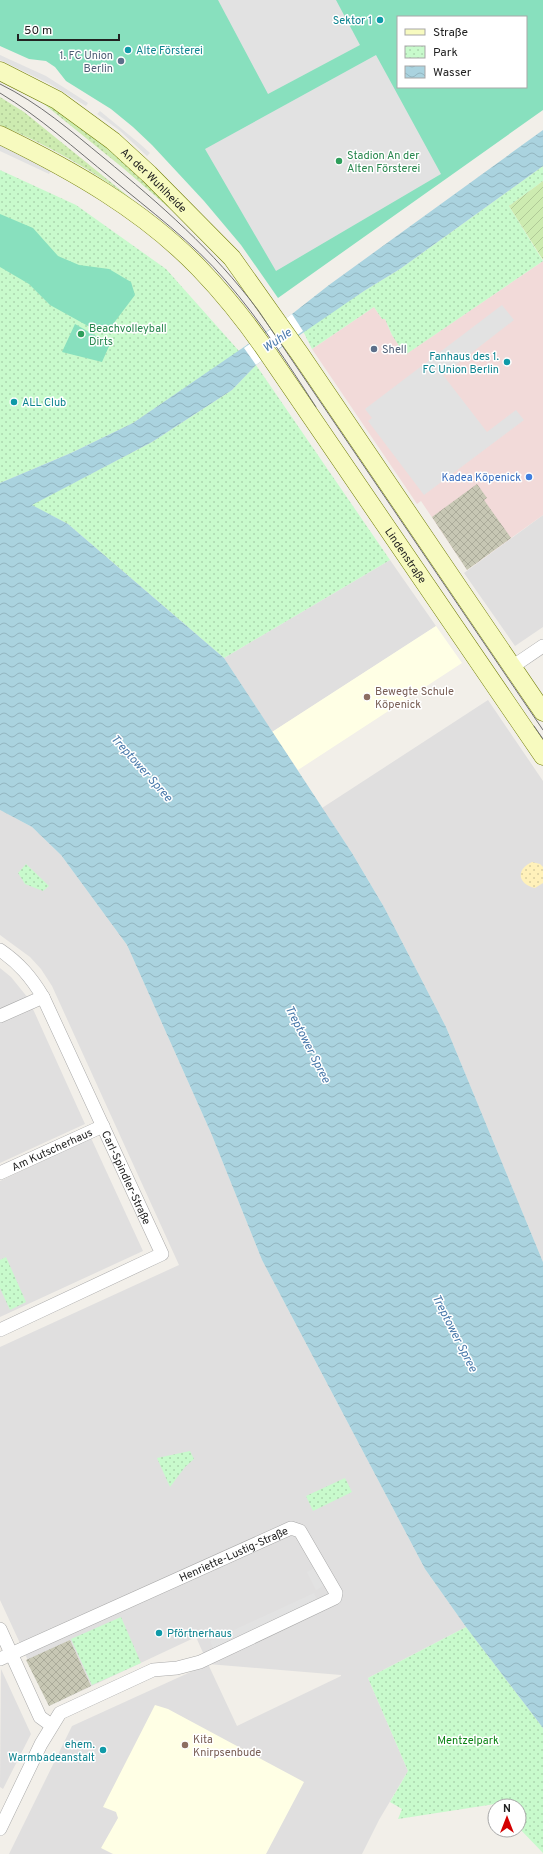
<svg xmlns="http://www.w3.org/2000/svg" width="543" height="1854" font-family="Overpass,sans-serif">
  <defs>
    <pattern id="construction-cross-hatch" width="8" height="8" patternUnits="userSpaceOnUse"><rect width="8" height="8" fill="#c7c7b4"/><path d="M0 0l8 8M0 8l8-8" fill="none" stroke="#abab9a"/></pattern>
    <pattern id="grass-dots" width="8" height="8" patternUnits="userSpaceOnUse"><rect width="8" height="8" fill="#cdebb0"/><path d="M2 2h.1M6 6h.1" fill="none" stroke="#b0c997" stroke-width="1.8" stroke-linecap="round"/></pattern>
    <pattern id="sand-dots" width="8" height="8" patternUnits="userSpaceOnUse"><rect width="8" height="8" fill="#fff1ba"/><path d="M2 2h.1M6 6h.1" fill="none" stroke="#dacea0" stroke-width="1.8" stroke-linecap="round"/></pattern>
    <pattern id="park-dots" width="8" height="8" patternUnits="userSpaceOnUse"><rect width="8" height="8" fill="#c8facc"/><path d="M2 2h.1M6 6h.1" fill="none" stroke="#acd6af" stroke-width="1.8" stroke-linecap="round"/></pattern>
    <pattern id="garden-furrows" width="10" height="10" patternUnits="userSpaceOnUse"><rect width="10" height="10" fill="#cdebb0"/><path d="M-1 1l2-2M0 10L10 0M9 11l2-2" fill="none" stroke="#b0c997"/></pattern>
    <pattern id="water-waves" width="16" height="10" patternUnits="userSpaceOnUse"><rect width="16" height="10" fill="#aad3df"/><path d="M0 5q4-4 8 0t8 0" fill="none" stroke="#92b5bf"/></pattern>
  </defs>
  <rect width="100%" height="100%" fill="#f2efe9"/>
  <path fill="#e0dfdf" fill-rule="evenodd" d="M543,515V627L515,646L464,573Z
    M390,560L436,626L272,732L224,658Z
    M488,700L543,781V1262L446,1027L384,907L352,853L322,808Z
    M0,810L32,827L61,855L127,945L211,1133L262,1260L425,1569L466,1627L368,1678L408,1771L379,1820L362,1854H9L72,1726L208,1664L196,1637L49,1706L0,1600V1347L179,1265L52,986L41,969L30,957L0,935ZM208,1664L341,1675V1676L237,1726Z
    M0,968L11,977L28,998L85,1124L0,1163Z
    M91,1138L143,1251L0,1317V1181Z
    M1,1669L31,1734L3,1789L0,1787Z"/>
  <path fill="#f2dad9" d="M543,261V515L467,570L421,501L417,504L312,349L374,307L382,319H385L392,335L406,354Z"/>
  <path fill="#ffffe5" d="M436,626L462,663L298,770L272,732Z
    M155,1705L168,1709L304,1782L266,1854H113L101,1848L118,1818L116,1812L103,1807Z"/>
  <path fill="url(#construction-cross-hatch)" d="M477,484L487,498L484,500L511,538L467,570L432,517Z
    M70,1640L91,1686L49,1706L26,1660Z"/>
  <path fill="url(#grass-dots)" d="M0,78L45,101L131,163L232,270L189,225L123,168L44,104L0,81Z
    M0,97L24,112L134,201C92,170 48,145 0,125Z"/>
  <path fill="url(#sand-dots)" d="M532,862L540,864L543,867V883L535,888C517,884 516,869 532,862Z"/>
  <path fill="url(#park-dots)" d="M543,166V181L509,206L543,261L405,355L392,335L385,319H382L374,307L312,349L303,331L364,291L400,269Z
    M0,170L76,205L166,269L239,351L133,423L71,453L0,483Z
    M256,365L390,560L224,658L68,524L31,505L152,442L232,390Z
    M26,864L49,886L43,891L25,884L18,873Z
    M6,1257L26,1302L10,1310L0,1288V1260Z
    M190,1451L194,1459L185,1467L170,1487L157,1458Z
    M345,1478L352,1492L313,1511L306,1496Z
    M121,1617L141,1663L92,1685L71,1639Z
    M466,1627L543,1728V1853L519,1828V1806H497L495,1804L398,1819L402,1809L390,1802L408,1771L368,1678Z"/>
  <path fill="url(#garden-furrows)" d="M543,181V260L509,206Z"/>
  <path fill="#88e0be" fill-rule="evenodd" d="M0,0H543V110L278,298L241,245L204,201L152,145L133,127L111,109L66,81L55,67L46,61L29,59L0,46ZM398,17H526V87H398Z
    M0,214L33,228L58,256L79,265L109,269L131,282L135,295L107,332L88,326L50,305L29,284L0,267Z
    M75,324L110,344L102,362L62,352Z"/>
  <path fill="#e2e2e2" d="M218,0H336L360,45L268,94Z
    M0,55L46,76L88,103L86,106L50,84L0,60Z
    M376,55L441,174L276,271L205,149Z
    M100,111L140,144L150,153L147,156L119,130L97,114Z
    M0,143L52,169L49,174L0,151Z
    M502,305L514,320L443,375L487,432L516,410L524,420L424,495L368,421L372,418L365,409Z
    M316,1567L325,1585L316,1590L307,1572Z
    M314,1593L318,1602L214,1650L210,1641Z"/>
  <path fill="url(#water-waves)" d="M543,130V166L400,269L364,291L256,365L232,390L152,442L32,505L68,524L224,658L352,853L384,907L446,1027L543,1262V1728L466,1627L425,1569L262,1260L211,1133L127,945L61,855L32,827L0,810V483L71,453L133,423L292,314L329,285Z"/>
  <path fill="#fff" d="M292,314L303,331L256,365L244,348Z"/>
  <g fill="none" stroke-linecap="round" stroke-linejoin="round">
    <g stroke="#a9a9a9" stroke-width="14">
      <g id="minor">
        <path d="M512,667L543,646"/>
        <path id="s1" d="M0,950C19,963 31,977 43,997L162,1254L0,1330"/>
        <path d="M0,1016L43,997"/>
        <path id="s2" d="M0,1173L103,1126"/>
        <path d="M0,1629L40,1717L51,1725"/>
        <path id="s3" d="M0,1659L291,1528L300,1531L336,1593L335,1598L200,1662L177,1668L153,1670L60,1713L41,1744L0,1829"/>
      </g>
    </g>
    <g stroke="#707d05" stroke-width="19">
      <g id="secondary">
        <path id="s4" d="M0,71L57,100L113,141L149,174L232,258L300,354L543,712"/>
        <path id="s5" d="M0,135C72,170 143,210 199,268C225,295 248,324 269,355L543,756"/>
      </g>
    </g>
    <use href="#minor" stroke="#fff" stroke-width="13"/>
    <use href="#secondary" stroke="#f7fabf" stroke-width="18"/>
    <path stroke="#707070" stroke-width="1" d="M0,84C39,103 71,131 104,158C161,205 213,250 258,310L543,730
      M0,93C40,117 75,149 111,178C150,211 193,242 226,281C260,320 288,364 316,407
      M534,726L543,739"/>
  </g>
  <g fill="#0f9aa8" stroke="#fff" stroke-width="1.5">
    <circle cx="380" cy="20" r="4"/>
    <circle cx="128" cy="50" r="4"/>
    <circle cx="507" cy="362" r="4"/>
    <circle cx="14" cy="402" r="4"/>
    <circle cx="159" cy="1633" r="4"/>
    <circle cx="103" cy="1750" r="4"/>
  </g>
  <g fill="#5c6f8a" stroke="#fff" stroke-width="1.5">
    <circle cx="121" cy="61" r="4"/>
    <circle cx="374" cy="349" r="4"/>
  </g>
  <g fill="#2e9e5b" stroke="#fff" stroke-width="1.5">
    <circle cx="339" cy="161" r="4"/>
    <circle cx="81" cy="334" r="4"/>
  </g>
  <circle fill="#3f7fe0" stroke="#fff" stroke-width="1.5" cx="529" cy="477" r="4"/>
  <g fill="#8d6e63" stroke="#fff" stroke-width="1.5">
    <circle cx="367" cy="697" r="4"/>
    <circle cx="185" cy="1745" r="4"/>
  </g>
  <g text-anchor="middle" stroke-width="3" stroke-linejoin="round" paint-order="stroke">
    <g font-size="11" fill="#0d838f" stroke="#fff" text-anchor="end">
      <text x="372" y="24">Sektor 1</text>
      <text x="136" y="54" text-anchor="start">Alte Försterei</text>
      <text x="499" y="360">Fanhaus des 1.<tspan x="499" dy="13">FC Union Berlin</tspan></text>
      <text x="22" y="406" text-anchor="start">ALL Club</text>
      <text x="167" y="1637" text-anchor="start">Pförtnerhaus</text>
      <text x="95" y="1748">ehem.<tspan x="95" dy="13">Warmbadeanstalt</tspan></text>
    </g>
    <g font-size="11" fill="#4e5e75" stroke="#fff" text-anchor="end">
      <text x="113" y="59">1. FC Union<tspan x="113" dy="13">Berlin</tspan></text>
      <text x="382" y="353" text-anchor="start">Shell</text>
    </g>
    <g font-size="11" fill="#27864d" stroke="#fff" text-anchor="start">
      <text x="347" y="159">Stadion An der<tspan x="347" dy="13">Alten Försterei</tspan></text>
      <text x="89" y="332">Beachvolleyball<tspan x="89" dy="13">Dirts</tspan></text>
    </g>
    <g font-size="11" fill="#222" stroke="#fff">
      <text dy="4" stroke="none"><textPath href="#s4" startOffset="190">An der Wuhlheide</textPath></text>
      <text dy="4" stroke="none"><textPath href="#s5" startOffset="595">Lindenstraße</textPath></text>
      <text dy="4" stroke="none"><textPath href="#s2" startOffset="57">Am Kutscherhaus</textPath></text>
      <text dy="4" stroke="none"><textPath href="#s1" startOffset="263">Carl-Spindler-Straße</textPath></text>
      <text dy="4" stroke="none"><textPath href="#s3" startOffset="256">Henriette-Lustig-Straße</textPath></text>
    </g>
    <g font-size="11" fill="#366cbe" stroke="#fff" text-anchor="end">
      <text x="521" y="481">Kadea Köpenick</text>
    </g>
    <g font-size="11" fill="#785e54" stroke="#fff" text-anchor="start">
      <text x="375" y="695">Bewegte Schule<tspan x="375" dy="13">Köpenick</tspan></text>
      <text x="193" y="1743">Kita<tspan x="193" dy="13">Knirpsenbude</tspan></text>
    </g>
    <g font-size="11" fill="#0c8416" stroke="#fff">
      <text x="468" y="1744">Mentzelpark</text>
    </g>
    <g font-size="12" font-style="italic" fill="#4a7aab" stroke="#fff">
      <text transform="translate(277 340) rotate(-35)" y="4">Wuhle</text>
      <text transform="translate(142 768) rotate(48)" y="4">Treptower Spree</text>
      <text transform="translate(308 1044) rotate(63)" y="4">Treptower Spree</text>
      <text transform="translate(455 1333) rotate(63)" y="4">Treptower Spree</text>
    </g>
  </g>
  <rect x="397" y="16" width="130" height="72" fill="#ffffff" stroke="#a7a7a7"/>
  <rect x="405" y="29" width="20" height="6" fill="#f7fabf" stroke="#a7a7a7"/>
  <text x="433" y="36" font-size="12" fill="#222222">Straße</text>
  <rect x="405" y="46" width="20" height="12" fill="url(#park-dots)" stroke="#a7a7a7"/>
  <text x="433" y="56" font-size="12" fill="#222222">Park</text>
  <rect x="405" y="66" width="20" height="12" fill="url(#water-waves)" stroke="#a7a7a7"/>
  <text x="433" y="76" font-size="12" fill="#222222">Wasser</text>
  <g transform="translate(507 1818)"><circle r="19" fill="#ffffff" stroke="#a7a7a7"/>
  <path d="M0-3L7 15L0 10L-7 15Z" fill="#d40000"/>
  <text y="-6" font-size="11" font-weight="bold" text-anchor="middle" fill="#222222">N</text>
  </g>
  <path d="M18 34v6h101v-6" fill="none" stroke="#222222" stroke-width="2"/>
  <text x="24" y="34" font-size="12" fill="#222222" stroke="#ffffff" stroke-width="3" paint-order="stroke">50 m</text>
</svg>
